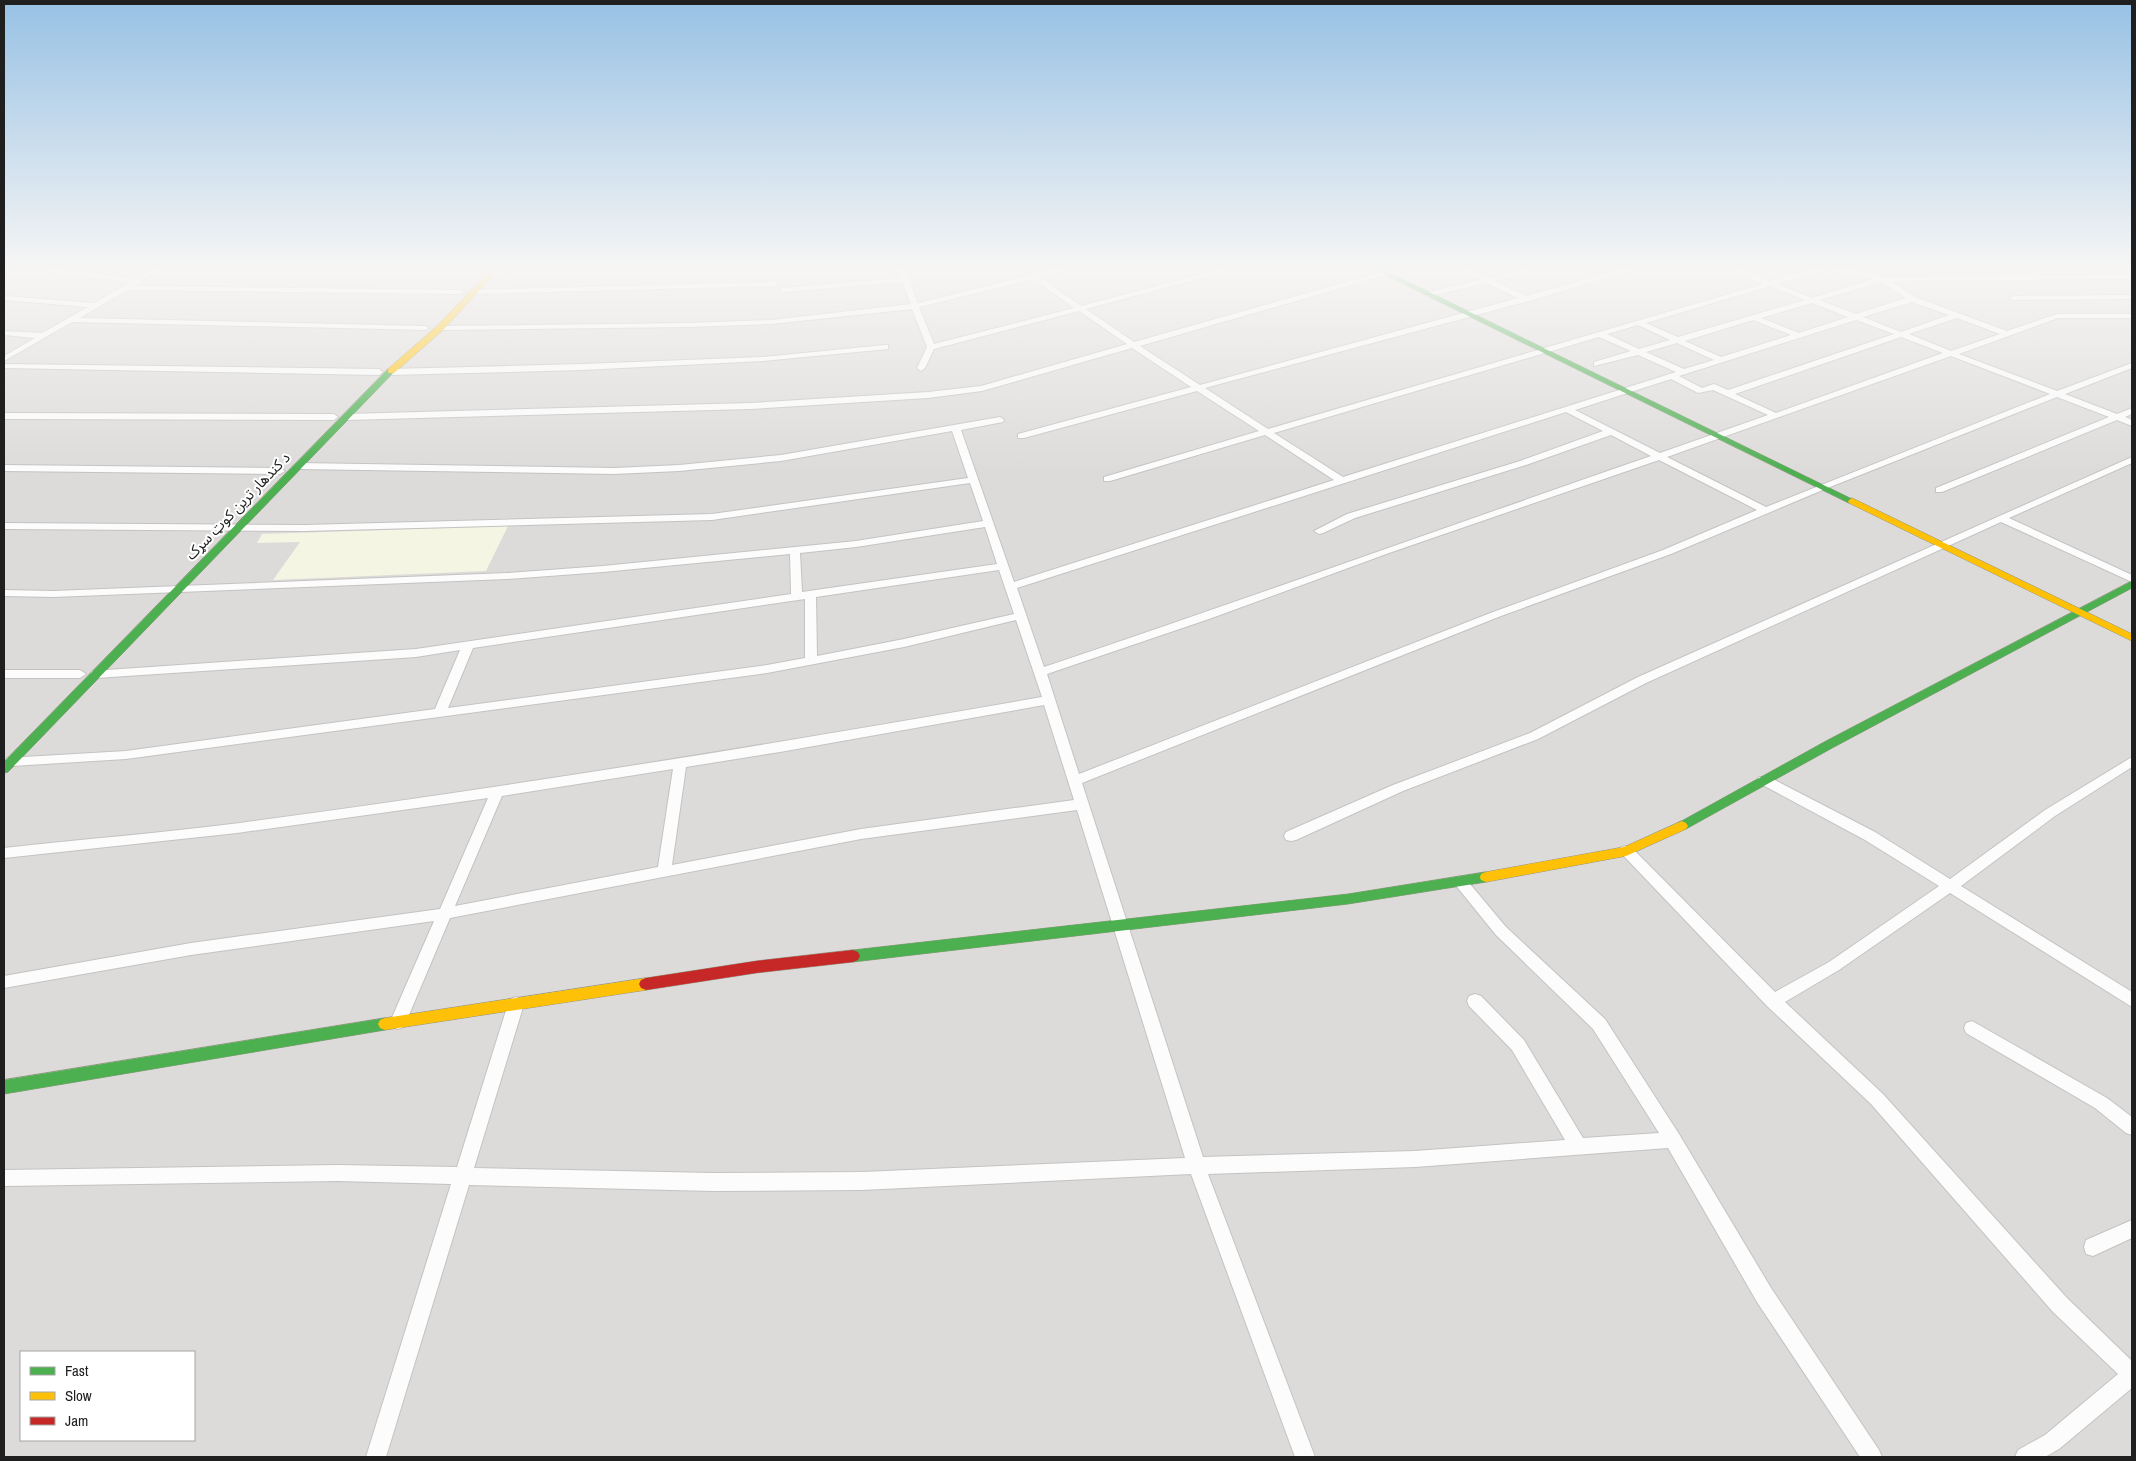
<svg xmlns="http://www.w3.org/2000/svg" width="2136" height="1461" font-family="'Archivo Narrow','Noto Sans Arabic',sans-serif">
  <rect width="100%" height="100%" fill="#edebe8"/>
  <path fill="#dcdbd9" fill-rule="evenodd" d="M4,267H2132V1457H4ZM21,1352H194V1440H21Z"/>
  <path fill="#f5f5e4" d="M508,526L486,571L273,580L300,542L257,543L262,534Z"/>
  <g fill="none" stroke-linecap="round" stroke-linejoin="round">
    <g stroke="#c4c3c2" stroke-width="2">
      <path id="street" d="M13,267H38L136,279L155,267H164L134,286L461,290L465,292L461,294L127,290L80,318L425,326L429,328L425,330L72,322L4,361V356L35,338L4,335V331L42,333L88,307L4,300V296L95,303L130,282Z
        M897,267H904L918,303L1065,267H1078L1041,278L1081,306L1229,267H1242L1086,309L1134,342L1382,272L1389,274L1140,346L1200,385L1518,298L1486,283L1426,297V293L1480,280L1455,267H1465L1488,278L1533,267H1546L1494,281L1526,296L1631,267H1643L1529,301L1205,388L1268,429L1763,284L1723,267H1733L1770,281L1818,267H1836L1883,277L2132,275V279L1891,281L1915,297L2007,331L2057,314H2132V318H2058L1959,354L2057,391L2132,363V368L2065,394L2117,414L2132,408V414L2125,417L2132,420V426L2117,420L1942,492H1936V488L2109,417L2057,397L1825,489L1671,554L1501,616L1082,783L1203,1157L1415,1151L1565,1140L1512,1050L1469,1006L1467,1001L1469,996L1475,994L1481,996L1524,1040L1583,1138L1659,1133L1593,1029L1496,935L1453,882L1455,878L1460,876L1465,878L1506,927L1605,1019L1679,1134L1771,1288L1879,1450L1882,1457H1860L1757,1302L1668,1148L1415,1167L1208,1174L1315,1457H1295L1191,1174L862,1190L713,1191L469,1185L386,1457H366L451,1184L338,1181L4,1186V1170L338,1165L457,1167L508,1004L510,999L516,997L522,999L524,1004L474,1168L713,1173L862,1172L1185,1158L1077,810L861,839L450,918L406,1022L404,1027L398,1029L392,1027L390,1022L434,921L191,955L4,988V976L191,943L440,909L488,798L237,833L4,858V848C83,839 162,833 240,823C509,787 775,744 1042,697L1016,620L904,647L767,673L126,759L12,766L7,764L6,761L7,758L126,751L435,709L460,650L416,657L96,678L92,677L90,674L92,671L416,649L791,594L790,554L603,572L507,579L53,597L4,596V590L53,591L507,573L603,566L856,541L983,521L970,483L712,520L305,531L4,529V523L305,525L712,514L968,478L952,431L781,461L679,471L614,474L298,469L293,466L298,463L614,468L679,465L781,455L1000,417L1004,420L1003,422L961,430L1014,582L1334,480L1265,435L1110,481H1104V477L1259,431L1197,391L1024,438H1018V434L1191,387L1132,348L982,391L928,398L750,409L347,420L343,417L347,414L750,403L928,392L981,386L1127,344L1079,311L934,349L925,368L921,371L917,368L927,347L912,309L771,324L689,327L440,330L436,328L440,326L689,323L771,320L911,304L902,282L783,292L779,290L783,288L901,278ZM1826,270L1874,279L1812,298L1777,284ZM1034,279L1074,308L934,344L919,307ZM1882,282L1906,298L1856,314L1819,300ZM1770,286L1805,300L1678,337L1646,323ZM1912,302L1949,315L1901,332L1863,317ZM1812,303L1848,317L1799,333L1761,318ZM1957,318L2000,334L1951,351L1909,334ZM1753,320L1791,335L1721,357L1685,341ZM1856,320L1894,334L1728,390L1714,384L1702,388L1679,376ZM1638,325L1670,340L1639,349L1607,334ZM1599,337L1631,351L1594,362V366L1638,355L1676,372L1343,477L1274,433ZM1901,337L1943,353L1776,413L1735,394ZM1677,343L1714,360L1684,369L1646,352ZM1951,356L2050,394L1766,507L1667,457ZM1671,379L1698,393L1713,390L1768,415L1660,453L1575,410ZM1566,412L1603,431L1520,461L1347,514L1314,531L1319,534L1323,533L1355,518L1526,465L1611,435L1651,456C1449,526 1247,599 1044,667L1017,588ZM1659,460L1757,510L1663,550L1493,612L1079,774L1047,674L1209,619L1389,553ZM985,527L997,564L802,592L800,553L856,547ZM999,570L1014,614L904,639L817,656L816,597ZM805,599V658L767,665L448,708L473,648ZM1044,705L1074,800L861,829L672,865L686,767L780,752ZM673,769L658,867L455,906L502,796Z
        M773,282H776V286L473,294L469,292L473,290Z
        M2132,295V299L2013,300L2009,298L2013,296Z
        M885,345H888V349L763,361L582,370L390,375L386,372L390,369L582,364L763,357Z
        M4,364L379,369L383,372L379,375L4,368Z
        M4,413L334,414L338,417L334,420L4,419Z
        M2132,457V463L2009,518L2132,575V582L2001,522L1646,683L1538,739L1403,791L1296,840L1291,841L1286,840L1284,836L1286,832L1393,785L1530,733L1638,677Z
        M4,465L280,468L285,471L280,474L4,471Z
        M4,670H80L86,674L80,678H4Z
        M2132,757V767L2055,816L1961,886L2132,992V1007L1950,893L1839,970L1785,1002L1883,1094L2067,1298L2132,1361V1388L2059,1449L2045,1457H2015L2018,1450L2045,1435L2118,1374L2053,1312L1871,1104L1767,1006L1619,851L1621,847L1626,846L1631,847L1775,992L1829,962L1939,886L1865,840L1759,783L1757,780L1759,777H1769L1875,832L1950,879L2045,810Z
        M1972,1021L2107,1098L2132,1117V1135L2126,1133L2095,1108L1966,1033L1964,1028L1966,1023Z
        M2132,1220V1238L2093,1256L2086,1254L2084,1247L2086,1240Z"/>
    </g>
    <g stroke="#939581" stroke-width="1">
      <path id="fast" d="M1369,267H1378L1856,501L1855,503H1849Z
        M388,369L395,371L8,772L4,773V762Z
        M2132,581V588L1834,747L1686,829H1678L1676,826L1678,823L1826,741Z
        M1486,872L1491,874L1492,877L1491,880L1486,882L1348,904L853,962L848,960L846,956L848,952L853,950L1348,894Z
        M385,1018L390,1020L392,1024L390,1028L385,1030L4,1094V1080Z"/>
    </g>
    <g stroke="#939581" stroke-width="1">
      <path id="slow" d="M494,267H501L443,330L394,373H388V369L437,326Z
        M1852,498L2132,634V641L1849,503L1848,501Z
        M1682,821L1686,823L1688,826L1686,829L1626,856L1486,882L1481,880L1480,877L1481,874L1486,872L1624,847Z
        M646,978L651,980L653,984L651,988L646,990L385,1030L380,1028L378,1024L380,1020L385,1018Z"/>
    </g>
    <g stroke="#939581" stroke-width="1">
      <path id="jam" d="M853,950L858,952L860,956L858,960L853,962L756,973L646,990L641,988L639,984L641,980L646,978L756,961Z"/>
    </g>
    <use href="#street" fill="#fcfcfc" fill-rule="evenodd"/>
    <use href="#fast" fill="#4caf50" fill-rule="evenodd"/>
    <use href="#slow" fill="#ffc107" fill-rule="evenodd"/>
    <use href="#jam" fill="#c62828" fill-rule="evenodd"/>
  </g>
  <linearGradient id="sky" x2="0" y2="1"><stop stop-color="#97c1e4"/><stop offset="0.57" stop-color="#f7f6f5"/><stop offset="1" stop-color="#f7f6f5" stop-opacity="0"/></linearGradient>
  <rect width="2136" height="472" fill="url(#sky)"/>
  <g text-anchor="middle" stroke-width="4" stroke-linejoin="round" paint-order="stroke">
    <g font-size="15" fill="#1f1f1f" stroke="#fff">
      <text transform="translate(238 506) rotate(-46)" y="5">د کندهار ترين کوټ سړک</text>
    </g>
  </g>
  <rect width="2136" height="1461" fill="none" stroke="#1f1f1f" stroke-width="10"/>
  <rect x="20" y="1351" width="175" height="90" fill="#ffffff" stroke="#a5a5a5"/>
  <rect x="30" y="1367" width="25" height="8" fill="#4caf50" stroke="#a5a5a5"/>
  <text x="65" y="1376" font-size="15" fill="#1f1f1f">Fast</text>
  <rect x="30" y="1392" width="25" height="8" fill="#ffc107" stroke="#a5a5a5"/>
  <text x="65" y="1401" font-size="15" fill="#1f1f1f">Slow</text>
  <rect x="30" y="1417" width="25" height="8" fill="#c62828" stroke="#a5a5a5"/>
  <text x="65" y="1426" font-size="15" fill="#1f1f1f">Jam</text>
</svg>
